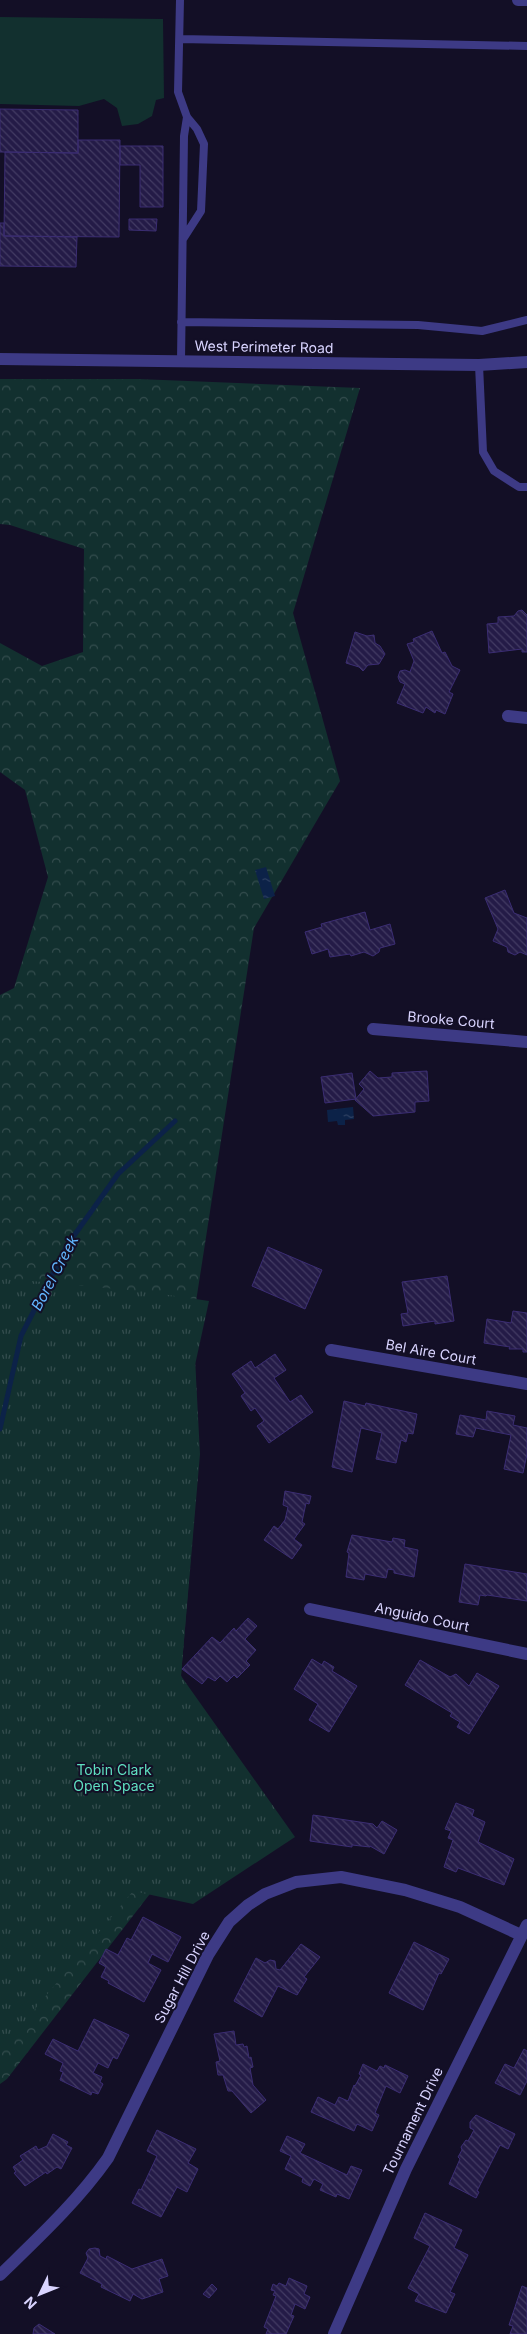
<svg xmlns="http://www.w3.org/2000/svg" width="527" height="2334" font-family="Inter,sans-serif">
  <defs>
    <pattern id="forest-crowns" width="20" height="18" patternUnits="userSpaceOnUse" patternTransform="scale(1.25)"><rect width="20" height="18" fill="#12302f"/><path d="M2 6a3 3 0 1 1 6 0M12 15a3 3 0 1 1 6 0" fill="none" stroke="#344d4e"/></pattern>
    <pattern id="park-tufts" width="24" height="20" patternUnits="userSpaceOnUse" patternTransform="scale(1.25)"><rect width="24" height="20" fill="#12302f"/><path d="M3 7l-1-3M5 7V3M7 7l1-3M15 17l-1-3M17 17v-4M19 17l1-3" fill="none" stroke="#344d4e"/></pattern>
    <pattern id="water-ripples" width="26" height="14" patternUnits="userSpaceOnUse" patternTransform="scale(1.25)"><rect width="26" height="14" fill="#0c2248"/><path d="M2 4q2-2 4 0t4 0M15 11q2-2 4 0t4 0" fill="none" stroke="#2f4163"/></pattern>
    <pattern id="building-back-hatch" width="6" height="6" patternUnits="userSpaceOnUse" patternTransform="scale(1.25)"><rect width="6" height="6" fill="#241b47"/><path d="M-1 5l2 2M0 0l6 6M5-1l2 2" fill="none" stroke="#433b63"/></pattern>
  </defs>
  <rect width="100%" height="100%" fill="#130f26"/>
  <path fill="#12302f" d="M0,17L163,19L164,98L156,100L152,116L138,124L122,126L117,108L104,99L79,106L0,104Z"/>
  <path fill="url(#forest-crowns)" d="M0,379H138L360,388L293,613L340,781L254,928L193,1321L200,1454L181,1675L217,1807L7,2079L0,2084V995L14,988L48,877L25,790L0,772V643L42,666L83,652L84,549L10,525L0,524Z"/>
  <path fill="url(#park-tufts)" d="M0,1278L148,1292L209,1301L195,1365L199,1456L181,1676L295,1837L193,1904L133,1891L0,2051Z"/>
  <path fill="url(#water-ripples)" d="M266,867L275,896L264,899L255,870Z
    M353,1107L354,1119L345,1120V1125H338L337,1121L328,1122L327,1110Z"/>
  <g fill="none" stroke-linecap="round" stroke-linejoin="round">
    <path stroke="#0c2248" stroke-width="5" d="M0,1429L21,1336L68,1244L118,1174L175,1121"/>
  </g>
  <path fill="url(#building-back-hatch)" stroke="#3b2d73" d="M0,109L78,110V153L0,152Z
    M78,140H120L119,237L4,236L5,152L78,153Z
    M120,146H163V207H140V165H120Z
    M129,219H157L156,231L129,230Z
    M0,223H4V236L77,237L76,267L0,266Z
    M522,610L527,615V652H522V649L489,653L487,624L498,623V617L514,616L518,611Z
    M432,631L442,653L445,652L452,666L460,670L449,692L453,694L445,714L436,710L435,713L426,707L423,713L397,703L405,684L400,682L398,677L400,671L405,670L410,672L414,661L407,644L414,642L413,639Z
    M355,632L367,636L374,635L375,643L380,646L385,654L379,664L368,665L363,671L359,667L346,663Z
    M505,890L514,913L527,918V955L520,952L515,955L508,952L507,947L493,941L498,929L485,898Z
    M365,912L370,930L390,924L395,944L380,948L379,952L373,956L364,952L351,956L350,954L330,957L328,949L312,954L305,932L322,927L321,924Z
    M370,1071L378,1078L392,1077V1073L427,1071L429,1101L415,1102V1112L373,1116L355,1100L364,1089L359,1084Z
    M352,1073L356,1099L325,1103L321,1077Z
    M268,1247L322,1270L305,1309L252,1286Z
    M447,1276L454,1321L435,1324V1321L403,1326L401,1314L408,1313L402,1282Z
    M513,1311L527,1313V1352H523V1349H509L510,1347L484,1343L487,1319L511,1323Z
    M275,1354L286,1370L274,1378L290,1402L301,1395L313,1412L269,1443L257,1426L264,1421L255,1408L251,1411L241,1396L245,1393L232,1374L251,1361L255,1368Z
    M344,1401L365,1406L366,1403L417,1414L413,1434L408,1433L406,1442L401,1440L396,1463L376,1459L382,1433L361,1428L352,1472L332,1467Z
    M487,1411L515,1416L513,1425L527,1428V1454L523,1473L504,1469L511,1435L476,1428L473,1437L456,1434L460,1415L486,1420Z
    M285,1491L311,1496L309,1504L306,1503L302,1522L305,1524L294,1539L302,1545L292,1559L264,1540L274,1526L278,1529L285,1520L288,1507L283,1505Z
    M352,1535L392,1542L393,1538L405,1540L404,1547L418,1550L414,1577L394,1573V1570L388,1569L386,1578L365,1574L364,1580L346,1577L349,1553L347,1552Z
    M465,1564L527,1574V1601L487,1595L486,1596L480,1595L478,1605L459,1602Z
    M248,1618L257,1626L245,1639L256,1650L246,1661L250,1665L237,1678L234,1675L227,1682L220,1676L215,1681L208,1677L202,1684L182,1669L212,1637L220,1643L234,1628L236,1631Z
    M312,1659L322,1665L324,1661L334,1667L332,1671L357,1686L329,1732L309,1720L318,1704L294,1689Z
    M420,1660L450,1677L456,1674L469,1686L477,1673L499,1686L469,1734L457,1727L460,1722L450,1716L452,1713L405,1685Z
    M456,1803L474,1810L472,1816L485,1822L478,1842L514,1859L504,1885L458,1868L456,1872L444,1867L453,1840L448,1838L451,1831L445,1829Z
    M313,1815L373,1824L377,1828L382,1821L397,1830L384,1854L370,1846V1847L352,1845V1847L310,1841Z
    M143,1917L181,1937L168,1962L152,1954L148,1963L161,1970L144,2002L108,1983L109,1981L101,1977L106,1967L99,1963L106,1949L118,1955L127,1938L131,1940Z
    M414,1942L449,1959L441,1974L439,1973L423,2010L389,1993Z
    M301,1944L320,1957L304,1977L307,1979L297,1995L278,1986L262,2017L234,2001L256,1958L265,1963L270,1960L275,1961L276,1969L280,1970Z
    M94,2019L129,2035L117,2059L113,2057L108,2068L98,2063L93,2073L102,2077L100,2082L103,2084L98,2094L92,2092L91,2095L60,2080L63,2072L60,2071L63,2063L45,2054L53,2039L78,2051Z
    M234,2031L236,2045L243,2044L244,2047L247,2046L249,2058L251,2057L253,2067L250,2068L253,2085L266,2100L251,2113L232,2091H228L223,2075H218L216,2062L220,2061L214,2034Z
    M524,2049L527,2051V2081L520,2095L495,2083L505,2064L514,2068Z
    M363,2064L377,2071L380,2066L384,2068L385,2065L408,2076L400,2093L386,2086L375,2113L379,2115L372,2131L357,2124L354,2131L311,2112L318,2097L335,2105L339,2097L348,2101L354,2085L355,2086L361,2075L359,2074Z
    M476,2115L515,2134L508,2149L500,2145L477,2191L479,2192L476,2198L449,2184L460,2159L458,2157L462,2150L461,2147L466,2140L468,2141L474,2130L470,2128V2122Z
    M157,2130L196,2149L188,2163L198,2169L187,2192L177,2187L161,2217L132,2203L139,2189L141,2190L157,2156L147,2151Z
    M53,2134L68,2142L66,2145L72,2148L61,2169L57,2167L47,2174L46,2172L25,2186L14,2173L16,2172L13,2167L23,2160L20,2156L36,2146L38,2150L47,2146Z
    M287,2136L305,2144L300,2153L347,2175L351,2166L362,2170L349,2199L337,2194L336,2197L320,2190L323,2184L314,2179L310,2186L302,2182L303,2178L285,2169L291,2156L280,2151Z
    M425,2213L462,2230L454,2248L468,2255L450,2292L455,2294L446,2313L415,2301L419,2294L408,2288L430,2246L414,2238Z
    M95,2248L99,2249L100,2256L106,2259L107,2256L132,2269L162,2259L168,2276L159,2279L163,2292L142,2299L133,2294L130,2301L101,2287L102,2284L80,2273L88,2258L86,2253L89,2249Z
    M289,2278L307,2286L304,2294L310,2297L305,2309L295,2304L291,2315L294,2316L286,2334H266L268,2329L264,2327L276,2296L273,2295L275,2291L271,2290L273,2284L277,2286L279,2283L286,2286Z
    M212,2284L217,2289L209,2298L203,2294Z
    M522,2286L527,2288V2334H510L513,2326L509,2325Z
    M39,2324L55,2334H33L34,2328Z"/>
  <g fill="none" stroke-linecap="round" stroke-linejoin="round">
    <path stroke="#3d3a85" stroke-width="8" d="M180,0L178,92L187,117L197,129L204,144L201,211L183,239
      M180,39L527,46
      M181,322L418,325L482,331L527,320
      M181,361L184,136L187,117
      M479,365L483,452L494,471L519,487H527"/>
    <path stroke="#3d3a85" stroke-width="12" d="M518,0H527
      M0,359L479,365L527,362
      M508,716L527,718
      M373,1029L527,1042
      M331,1350L527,1384
      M310,1609L527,1654
      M0,2275C38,2238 77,2202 108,2158L208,1955L229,1922L248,1905L265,1894L296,1882L341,1877L405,1890L460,1907L521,1935
      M334,2334L406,2169L527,1925"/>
  </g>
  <g text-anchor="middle" stroke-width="4" stroke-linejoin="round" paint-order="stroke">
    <g font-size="14" fill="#d9d4ff" stroke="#130f26">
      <text transform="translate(264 347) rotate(1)" y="5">West Perimeter Road</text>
      <text transform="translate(451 1020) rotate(5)" y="5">Brooke Court</text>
      <text transform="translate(431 1352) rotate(10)" y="5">Bel Aire Court</text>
      <text transform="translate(422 1617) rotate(12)" y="5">Anguido Court</text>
      <text transform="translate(182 1977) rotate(-62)" y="5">Sugar Hill Drive</text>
      <text transform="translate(413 2121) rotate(-64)" y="5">Tournament Drive</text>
    </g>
    <g font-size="14" fill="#5fe0c0" stroke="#130f26">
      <text x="114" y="1775">Tobin Clark<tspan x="114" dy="16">Open Space</tspan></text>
    </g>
    <g font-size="15" font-style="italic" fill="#62b6ff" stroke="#130f26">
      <text transform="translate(55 1273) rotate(-62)" y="5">Borel Creek</text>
    </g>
  </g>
  <g transform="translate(40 2294) rotate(227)" stroke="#130f26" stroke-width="4" paint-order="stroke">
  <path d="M0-4L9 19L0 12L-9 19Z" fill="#d9d4ff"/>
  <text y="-8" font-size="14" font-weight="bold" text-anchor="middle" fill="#d9d4ff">N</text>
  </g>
</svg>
